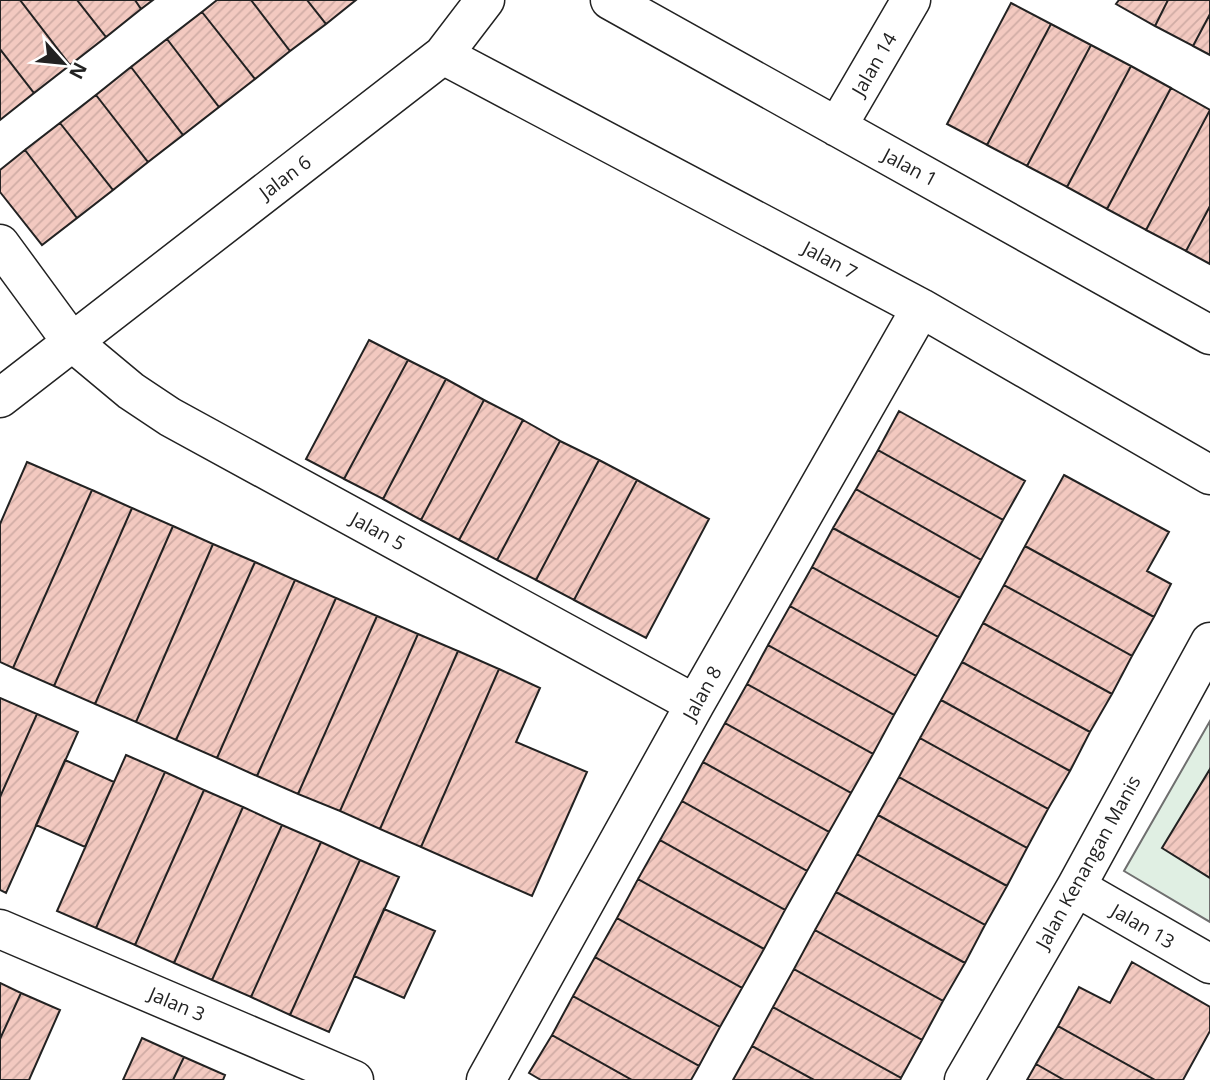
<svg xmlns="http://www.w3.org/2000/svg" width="1210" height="1080" font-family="'Open Sans',sans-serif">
  <defs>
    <pattern id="building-hatch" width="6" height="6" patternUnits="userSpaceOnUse" patternTransform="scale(1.75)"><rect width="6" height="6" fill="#f3c9c0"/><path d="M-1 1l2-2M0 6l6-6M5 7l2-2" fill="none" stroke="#d0aca5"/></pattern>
  </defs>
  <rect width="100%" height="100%" fill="#fff"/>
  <path fill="#e0efe3" stroke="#6f6f6f" stroke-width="2" d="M1210,721V922L1124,871Z"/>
  <path fill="url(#building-hatch)" stroke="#222" stroke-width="2" d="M0,0H20L70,65L34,93L0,49Z
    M20,0H77L106,37L70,65Z
    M77,0H135L141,9L106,37Z
    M135,0H153L141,9Z
    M217,0H251L290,51L255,79L202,12Z
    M251,0H307L326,24L290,51Z
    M307,0H356L326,24Z
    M1119,0H1168L1155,26L1116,4Z
    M1168,0H1210V14L1193,46L1155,26Z
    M1011,3L1051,24L987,145L947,124Z
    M202,12L255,79L219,107L167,39Z
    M1210,14V55L1193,46Z
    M1051,24L1091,45L1027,166L987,145Z
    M167,39L219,107L183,135L131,67Z
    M1091,45L1131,66L1067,187L1027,166Z
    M0,49L34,93L0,120Z
    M1131,66L1171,88L1107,209L1067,187Z
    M131,67L183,135L148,162L96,95Z
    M1171,88L1210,110L1146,230L1107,209Z
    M96,95L148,162L113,190L60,123Z
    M1210,110V206L1186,251L1146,230Z
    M60,123L113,190L77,218L25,150Z
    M25,150L77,218L42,245L0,192V170Z
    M1210,206V264L1186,251Z
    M369,340L408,360L344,479L306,459Z
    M408,360L446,379L383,499L344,479Z
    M446,379L484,400L421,520L383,499Z
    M484,400L523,420L459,540L421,520Z
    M899,411L1025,481L1003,520L878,450Z
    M523,420L560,441L497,560L459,540Z
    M560,441L599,460L536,580L497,560Z
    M878,450L1003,520L981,560L856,489Z
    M599,460L637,480L574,600L536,580Z
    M27,462L92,490L13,668L0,662V524Z
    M1064,475L1169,532L1147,571L1171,584L1154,617L1025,546Z
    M637,480L709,519L646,638L574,600Z
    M856,489L981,560L960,598L833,528Z
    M92,490L132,508L54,686L13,668Z
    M132,508L173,526L95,704L54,686Z
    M173,526L213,544L136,722L95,704Z
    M833,528L960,598L938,637L812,567Z
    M213,544L255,562L176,740L136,722Z
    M1025,546L1154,617L1132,656L1004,585Z
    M255,562L295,580L217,758L176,740Z
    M812,567L938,637L916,676L790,606Z
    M295,580L336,598L257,776L217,758Z
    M1004,585L1132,656L1112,694L983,623Z
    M336,598L377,616L298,794L257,776Z
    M790,606L916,676L894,715L768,645Z
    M377,616L418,634L340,811L298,794Z
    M983,623L1112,694L1090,732L962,662Z
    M418,634L458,651L380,829L340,811Z
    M768,645L894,715L873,754L747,684Z
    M458,651L499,669L421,847L380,829Z
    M962,662L1090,732L1070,771L941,700Z
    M499,669L540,688L516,742L587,772L532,896L421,847Z
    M747,684L873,754L851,793L725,723Z
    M0,698L37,714L0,797Z
    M941,700L1070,771L1048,809L920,738Z
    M37,714L78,732L6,893L0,890V797Z
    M725,723L851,793L829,832L703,762Z
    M920,738L1048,809L1027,848L899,777Z
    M126,755L165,772L96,928L57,911Z
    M65,760L114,782L85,847L36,825Z
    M703,762L829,832L807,871L682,801Z
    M1210,769V878L1162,848Z
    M165,772L204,790L135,945L96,928Z
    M899,777L1027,848L1007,886L878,815Z
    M204,790L243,807L174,963L135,945Z
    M682,801L807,871L785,910L660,840Z
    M243,807L282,825L212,980L174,963Z
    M878,815L1007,886L985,925L857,854Z
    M282,825L321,842L251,997L212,980Z
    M660,840L785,910L764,949L638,879Z
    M321,842L360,860L290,1015L251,997Z
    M857,854L985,925L965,963L836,892Z
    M360,860L399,877L329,1032L290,1015Z
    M638,879L764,949L742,988L617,918Z
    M836,892L965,963L943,1001L815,930Z
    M384,909L435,931L404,998L354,976Z
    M617,918L742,988L720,1027L595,957Z
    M815,930L943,1001L922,1040L794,969Z
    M595,957L720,1027L699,1066L573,996Z
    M1132,962L1210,1007V1031L1183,1080H1155L1058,1026L1079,987L1110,1003Z
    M794,969L922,1040L901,1078L773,1007Z
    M0,983L21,993L0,1039Z
    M21,993L60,1010L29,1080H0V1039Z
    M573,996L699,1066L691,1080H632L552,1035Z
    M773,1007L901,1078L900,1080H814L752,1046Z
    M1058,1026L1155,1080H1064L1036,1064Z
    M552,1035L632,1080H541L529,1073Z
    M142,1038L184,1057L173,1080H123Z
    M752,1046L814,1080H733Z
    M184,1057L225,1075L223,1080H173Z
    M1036,1064L1064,1080H1027Z"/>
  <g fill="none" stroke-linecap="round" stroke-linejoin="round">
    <g stroke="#222" stroke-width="41">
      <path id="minor" d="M610,0L1210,335
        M443,55L921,308L1210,475
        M837,127L911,0
        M0,244L71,341L131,391L170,417L695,704
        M0,398L443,55L485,0
        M1076,887L1210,964
        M0,929L354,1080
        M486,1080L695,704L921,308
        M964,1080L1076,887L1210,642"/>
    </g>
    <use href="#minor" stroke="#fff" stroke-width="38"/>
  </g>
  <g text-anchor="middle" stroke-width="5" stroke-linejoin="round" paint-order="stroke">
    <g font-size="19" fill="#222" stroke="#fff">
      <text transform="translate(874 64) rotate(-60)" y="7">Jalan 14</text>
      <text transform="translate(910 167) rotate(28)" y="7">Jalan 1</text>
      <text transform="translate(285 177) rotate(-37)" y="7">Jalan 6</text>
      <text transform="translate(830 260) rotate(28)" y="7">Jalan 7</text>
      <text transform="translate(378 531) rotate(29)" y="7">Jalan 5</text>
      <text transform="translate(702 693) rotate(-61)" y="7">Jalan 8</text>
      <text transform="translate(1088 862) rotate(-61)" y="7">Jalan Kenangan Manis</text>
      <text transform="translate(1143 926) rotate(30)" y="7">Jalan 13</text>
      <text transform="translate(177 1004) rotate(23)" y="7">Jalan 3</text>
    </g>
  </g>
  <g transform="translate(63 63) rotate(117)" stroke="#ffffff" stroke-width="5" paint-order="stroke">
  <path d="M0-5L12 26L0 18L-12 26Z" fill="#222222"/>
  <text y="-10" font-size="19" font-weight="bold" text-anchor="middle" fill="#222222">N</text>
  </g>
</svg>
